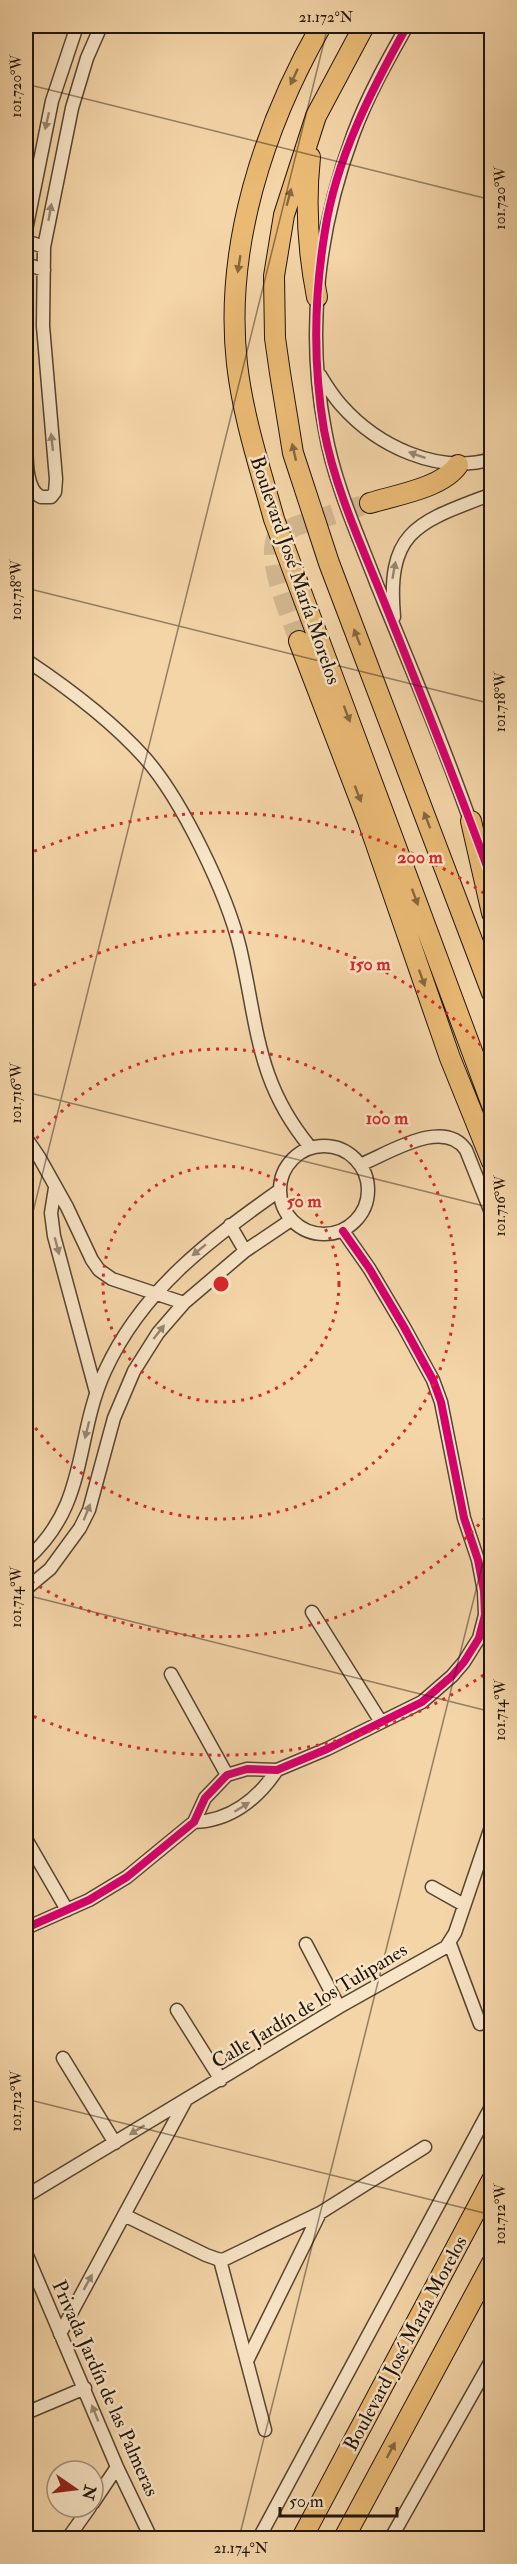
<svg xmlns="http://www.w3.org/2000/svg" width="517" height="2564" font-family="'IM FELL Double Pica',serif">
  <rect width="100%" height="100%" fill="#f4d5a8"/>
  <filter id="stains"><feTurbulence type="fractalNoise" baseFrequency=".00333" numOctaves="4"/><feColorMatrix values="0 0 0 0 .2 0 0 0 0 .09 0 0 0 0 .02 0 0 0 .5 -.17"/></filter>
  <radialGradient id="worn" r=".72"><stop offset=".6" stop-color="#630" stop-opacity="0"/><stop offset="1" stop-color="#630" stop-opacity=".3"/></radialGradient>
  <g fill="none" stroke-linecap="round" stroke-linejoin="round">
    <path stroke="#d4b890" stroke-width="20" stroke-dasharray="20 10" stroke-linecap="butt" d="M299,641C291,615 265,562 277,536L296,526L370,503"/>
    <g stroke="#554532" stroke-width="15">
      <path id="street" d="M407,26C387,61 367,97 353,135C318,229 306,331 325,430C334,483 358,535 377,585C410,665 443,744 472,826
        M26,230L52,101L77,26
        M26,241L44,247
        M26,264L44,270
        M320,375C326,385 333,396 341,405C377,446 438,475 492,459
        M26,436C27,453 24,489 41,497H51L55,492L56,479L43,326L44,247L72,108L87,58L101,26
        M394,617C386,529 419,522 492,494
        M26,660C68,688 111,720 145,758C182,800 227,894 240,948C258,1026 256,1082 310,1147
        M26,1138L39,1157L67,1207L92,1260L99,1270L112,1279L184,1303
        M280 1190a44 44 0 1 1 88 0a44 44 0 1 1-88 0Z
        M362,1164C389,1153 444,1117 466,1150L492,1215
        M55,1188L51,1213L54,1236L96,1392
        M230,1225L245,1251
        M26,1560C89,1505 74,1439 105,1371C142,1290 209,1240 280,1190
        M26,1589L50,1569L80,1528L89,1510L114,1418L134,1371L158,1333L184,1303L245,1251L291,1220
        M312,1612L381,1722
        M171,1674L227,1775
        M194,1822C230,1821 258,1799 277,1770
        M26,1839L67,1910
        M432,1887L464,1905
        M26,1928L89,1900L127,1877L194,1822L205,1798L227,1775L247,1769L277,1770L327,1749L422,1702L452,1676L464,1662L479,1638L485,1615L484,1591L478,1560L464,1518L441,1402L433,1380L404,1327L369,1268L343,1231
        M306,1944L339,2007
        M450,1944L480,2024
        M177,2010L221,2080
        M63,2058L115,2143
        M26,2196L339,2007L446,1947L455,1933L492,1824
        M124,2215L206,2255L220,2260L225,2259L320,2213L425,2147
        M26,2253L117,2467L151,2538
        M220,2260L265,2430
        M60,2334L186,2100
        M247,2361L320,2213
        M26,2413L85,2388
        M93,2503L117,2467
        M68,2538L90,2507
        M259,2538L492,2105
        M391,2538L492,2359"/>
    </g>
    <g stroke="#20150a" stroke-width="22">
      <path id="primary" d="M321,26C264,126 224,247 237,364C243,417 260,468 274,519L492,1105
        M364,26L316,116L284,215L274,276L275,338L280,373L293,453L329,563L492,993
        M310,157C305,204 308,251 317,297
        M370,503C396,495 442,488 458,465
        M299,641L368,821L450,1058L492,1162
        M471,821L492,913
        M302,2538L492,2180
        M344,2538L492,2263"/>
    </g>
    <use href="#street" stroke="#f8e4c6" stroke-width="12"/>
    <use href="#primary" stroke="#eaba74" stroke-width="20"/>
    <g stroke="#f8e4c6" stroke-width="11">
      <path id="cycleway" d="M407,26C372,89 336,158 325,231C314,297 313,364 324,430C335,490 365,553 387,609C423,699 459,789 492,880
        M26,1928L89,1900L127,1877L194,1822L205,1798L227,1775L247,1769L277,1770L327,1749L422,1702L452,1676L464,1662L479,1638L485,1615L484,1591L478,1560L464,1518L441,1402L433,1380L404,1327L369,1268L343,1231"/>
    </g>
    <use href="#cycleway" stroke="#d6006c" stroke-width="8"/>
  </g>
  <defs><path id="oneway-solid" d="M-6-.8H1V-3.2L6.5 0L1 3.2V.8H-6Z" transform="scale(1.5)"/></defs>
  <g fill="#85683f">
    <use href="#oneway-solid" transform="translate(294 77) rotate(115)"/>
    <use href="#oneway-solid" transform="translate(289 197) rotate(-75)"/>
    <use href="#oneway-solid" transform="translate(239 264) rotate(99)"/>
    <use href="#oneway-solid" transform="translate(294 452) rotate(-103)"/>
    <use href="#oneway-solid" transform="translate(357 637) rotate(-111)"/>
    <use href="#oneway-solid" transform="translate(347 714) rotate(69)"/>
    <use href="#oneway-solid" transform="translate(358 794) rotate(69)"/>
    <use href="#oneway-solid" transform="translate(427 820) rotate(-111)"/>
    <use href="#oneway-solid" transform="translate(415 897) rotate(70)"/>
    <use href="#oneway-solid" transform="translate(422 978) rotate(70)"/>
    <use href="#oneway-solid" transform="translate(391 2450) rotate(-62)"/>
  </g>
  <g fill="#978771">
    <use href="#oneway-solid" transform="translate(47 121) rotate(103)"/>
    <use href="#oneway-solid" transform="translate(50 212) rotate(-80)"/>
    <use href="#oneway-solid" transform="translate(52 442) rotate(-96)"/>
    <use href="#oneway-solid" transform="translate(417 455) rotate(-161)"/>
    <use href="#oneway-solid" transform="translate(394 570) rotate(-80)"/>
    <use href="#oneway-solid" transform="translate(57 1246) rotate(75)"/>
    <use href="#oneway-solid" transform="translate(199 1250) rotate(141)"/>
    <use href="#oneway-solid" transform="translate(159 1332) rotate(-52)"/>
    <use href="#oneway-solid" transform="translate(87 1430) rotate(104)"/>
    <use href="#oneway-solid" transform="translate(87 1512) rotate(-68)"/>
    <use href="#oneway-solid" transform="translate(242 1807) rotate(-32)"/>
    <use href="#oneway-solid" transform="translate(137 2130) rotate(148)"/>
    <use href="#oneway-solid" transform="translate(88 2282) rotate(-61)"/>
    <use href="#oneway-solid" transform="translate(95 2413) rotate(-112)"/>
  </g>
  <path fill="none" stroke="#20150a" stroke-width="1.5" stroke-opacity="0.45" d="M26,84L492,200M26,588L492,704M26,1092L492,1208M26,1240L328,26M26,1595L492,1712M26,2099L492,2215M239,2538L492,1526"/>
  <g fill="none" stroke="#d62828" stroke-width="3" stroke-dasharray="3 6">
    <circle cx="221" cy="1284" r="118"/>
    <path d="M26 1153A235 235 0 1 1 26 1415"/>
    <path d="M491 1511A353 353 0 0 1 26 1578M26 990A353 353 0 0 1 491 1057"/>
    <path d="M491 1670A471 471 0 0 1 26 1713M26 855A471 471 0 0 1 491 898"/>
  </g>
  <g text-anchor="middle" stroke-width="5" stroke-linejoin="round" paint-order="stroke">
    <g font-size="20" fill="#20150a" stroke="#f8e4c6">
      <text transform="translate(296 570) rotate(71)" y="7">Boulevard José María Morelos</text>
      <text transform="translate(309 2005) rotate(-31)" y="7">Calle Jardín de los Tulipanes</text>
      <text transform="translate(405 2343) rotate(-62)" y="7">Boulevard José María Morelos</text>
      <text transform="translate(106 2388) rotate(66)" y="7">Privada Jardín de las Palmeras</text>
    </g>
  </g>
  <circle cx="221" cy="1284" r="9" fill="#d62828" stroke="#f8e4c6" stroke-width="3"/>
  <g font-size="18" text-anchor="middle" font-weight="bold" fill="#d62828" stroke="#f8e4c6" stroke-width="5" stroke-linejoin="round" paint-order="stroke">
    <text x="420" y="863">200 m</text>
    <text x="370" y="970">150 m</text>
    <text x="387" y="1124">100 m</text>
    <text x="304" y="1207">50 m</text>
  </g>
  <rect width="517" height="2564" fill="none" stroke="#f4d5a8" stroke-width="66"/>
  <g transform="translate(75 2489) rotate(104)"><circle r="28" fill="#f8e4c6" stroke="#a2917b" stroke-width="1.5"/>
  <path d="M0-4.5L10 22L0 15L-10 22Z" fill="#8f2418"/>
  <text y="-9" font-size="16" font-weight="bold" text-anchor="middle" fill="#20150a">N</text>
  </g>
  <path d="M280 2507v9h117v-9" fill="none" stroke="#20150a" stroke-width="3"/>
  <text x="289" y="2507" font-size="18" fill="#20150a" stroke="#f8e4c6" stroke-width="4.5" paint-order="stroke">50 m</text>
  <rect x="33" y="33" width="451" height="2498" fill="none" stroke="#20150a" stroke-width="2"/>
  <g font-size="15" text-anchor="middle" fill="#20150a">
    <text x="326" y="22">21.172°N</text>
    <text transform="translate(16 86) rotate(-90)" y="5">101.720°W</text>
    <text transform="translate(500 198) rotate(-90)" y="5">101.720°W</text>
    <text transform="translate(16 590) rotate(-90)" y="5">101.718°W</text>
    <text transform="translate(500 702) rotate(-90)" y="5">101.718°W</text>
    <text transform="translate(16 1093) rotate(-90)" y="5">101.716°W</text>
    <text transform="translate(500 1206) rotate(-90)" y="5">101.716°W</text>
    <text transform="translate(16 1597) rotate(-90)" y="5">101.714°W</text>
    <text transform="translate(500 1710) rotate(-90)" y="5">101.714°W</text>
    <text transform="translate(16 2101) rotate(-90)" y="5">101.712°W</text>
    <text transform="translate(500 2214) rotate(-90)" y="5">101.712°W</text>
    <text x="241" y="2553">21.174°N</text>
  </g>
  <rect width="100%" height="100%" filter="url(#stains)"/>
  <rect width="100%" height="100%" fill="url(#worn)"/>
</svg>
